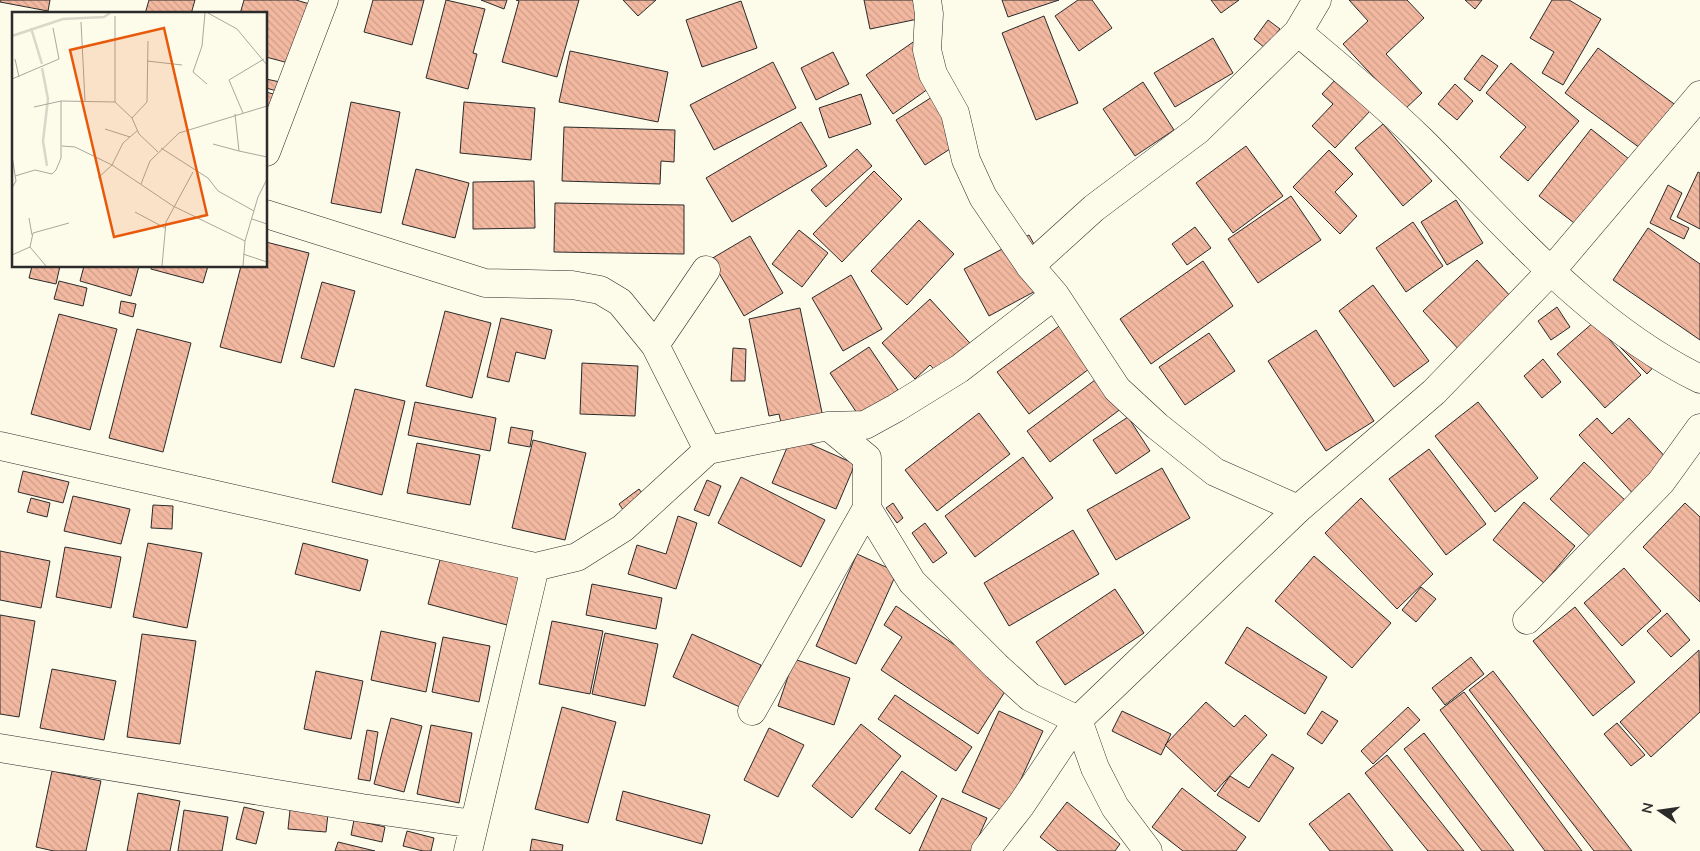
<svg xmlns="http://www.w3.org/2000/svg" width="1700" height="851" font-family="Mulish,sans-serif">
  <defs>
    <pattern id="building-back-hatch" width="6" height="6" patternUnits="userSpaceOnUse" patternTransform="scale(1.25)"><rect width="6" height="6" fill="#f2b8a0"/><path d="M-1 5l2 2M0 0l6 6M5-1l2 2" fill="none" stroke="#d09e8a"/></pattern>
  </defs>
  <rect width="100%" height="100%" fill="#fdfbea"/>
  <path fill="url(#building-back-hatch)" stroke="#2b2b2b" d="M0,0H50L48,11L0,2Z
    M149,0H195L191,14H145Z
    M244,0H296L313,5L296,65L266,57V14H240Z
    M373,0H424L412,45L364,32Z
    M446,0L485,9L473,53L477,54L468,89L426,78Z
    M481,0H507L504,9Z
    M516,0H579L557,77L502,62L519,1Z
    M623,0H656L638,16Z
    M864,0H934L937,15L870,29Z
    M1002,0H1059L1008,17Z
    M1078,0H1092L1112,28L1079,51L1055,16Z
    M1211,0H1239L1221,13Z
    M1349,0H1407L1424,18L1386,54L1422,93L1404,110L1343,44L1368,21Z
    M1465,0H1482L1475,9Z
    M1552,0H1569L1601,19L1563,85L1542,73L1554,52L1530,38Z
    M741,1L757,48L702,67L686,20Z
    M1044,16L1078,103L1036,120L1002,33Z
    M1268,20L1280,29L1265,48L1254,39Z
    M12,25H14V85Z
    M1213,38L1233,73L1175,107L1154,73Z
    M916,40L942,79L893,114L866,75Z
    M1598,48L1677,106L1644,151L1565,93Z
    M570,51L668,72L658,122L559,102Z
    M833,52L849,84L816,100L801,68Z
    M1482,55L1498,66L1480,91L1464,79Z
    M773,62L796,108L714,150L690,105Z
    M1511,63L1579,121L1528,181L1500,157L1526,127L1486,93Z
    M1337,78L1371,110L1335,148L1312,126L1333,104L1322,94Z
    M266,79L280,82L277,91L266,88Z
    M1143,82L1174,130L1135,156L1103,109Z
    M1455,84L1473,101L1457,120L1438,104Z
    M943,90L972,135L925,165L896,120Z
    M266,92L277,95L273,112L266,110Z
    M861,94L871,124L829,138L819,108Z
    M351,102L400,112L381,213L331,203Z
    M464,102L535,108L531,160L460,153Z
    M801,122L827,166L732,222L706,178Z
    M1383,124L1432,181L1403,206L1355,148Z
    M564,127L675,130L674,162L661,161L660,184L562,181Z
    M1591,129L1634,163L1582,229L1539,196Z
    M1246,146L1283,196L1233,233L1196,183Z
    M857,149L872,166L826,207L811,190Z
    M1329,150L1353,174L1335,192L1357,216L1340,234L1293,187Z
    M416,169L469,183L455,238L402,224Z
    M874,171L902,199L842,262L813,234Z
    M1698,172L1700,173V229L1677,217Z
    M534,181L535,228L473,229V182Z
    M1668,185L1682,193L1670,219L1689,228L1684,239L1650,223Z
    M1291,196L1321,240L1258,283L1228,239Z
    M1456,200L1483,243L1447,265L1421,222Z
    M555,203L684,205V254L554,252Z
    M919,220L954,254L907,305L871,271Z
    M1413,222L1443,266L1406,292L1376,248Z
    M1195,227L1211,248L1187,265L1172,244Z
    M1648,228L1700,264V340L1613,280Z
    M799,230L828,253L802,287L772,264Z
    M1029,235L1054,281L989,316L964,269Z
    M750,236L783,293L744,316L711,259Z
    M266,242L309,253L281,363L220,347L241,266H266Z
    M1477,260L1513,299L1463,354L1423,311Z
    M1203,261L1233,306L1151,364L1120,319Z
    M32,266H60L56,284L29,278Z
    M84,266H139L131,296L80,281Z
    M151,266H208L203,283L151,269Z
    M851,275L882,329L843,351L812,298Z
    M59,281L87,288L83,306L54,299Z
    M322,282L355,291L334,367L301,358Z
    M1373,285L1429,361L1394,387L1339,311Z
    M930,299L977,351L944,380L930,365L915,379L882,343Z
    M121,301L136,304L133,317L119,313Z
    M1557,307L1570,327L1551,340L1538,321Z
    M800,308L824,422L783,431L779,414L769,416L749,319Z
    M445,311L491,323L472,398L426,386Z
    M59,314L117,329L90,430L31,414Z
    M501,318L552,330L545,359L516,352L509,382L487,377Z
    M1594,322L1641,375L1605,408L1557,354Z
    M1062,324L1093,366L1029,414L997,372Z
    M1635,328L1664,356L1647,374L1618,345Z
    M137,329L191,343L163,452L109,438Z
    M1316,330L1374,421L1326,451L1268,361Z
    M1209,333L1235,371L1185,405L1159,367Z
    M869,347L898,390L859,416L830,373Z
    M733,348L746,349L745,381H731Z
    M1543,359L1561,382L1542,398L1524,376Z
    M582,363L638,366L635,416L580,414Z
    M1099,377L1122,408L1050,462L1027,431Z
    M355,389L405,401L382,495L332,482Z
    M415,402L496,418L490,451L408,435Z
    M1478,402L1538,478L1495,512L1435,436Z
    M979,413L1010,454L937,511L905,470Z
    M1128,417L1150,451L1116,474L1093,440Z
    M1597,418L1612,434L1629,418L1672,464L1637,498L1579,435Z
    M511,427L533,431L530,447L508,443Z
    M792,436L855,464L836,509L772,483Z
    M533,440L586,453L565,540L512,528Z
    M417,443L480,455L470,505L407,493Z
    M1429,449L1486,524L1446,555L1389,479Z
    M1023,457L1053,498L975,557L945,516Z
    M1584,462L1627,502L1593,539L1550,499Z
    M1162,468L1190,518L1116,560L1087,510Z
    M23,471L69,482L63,503L18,492Z
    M741,477L825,520L801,567L718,523Z
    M707,480L721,486L709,516L694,510Z
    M639,489L648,501L628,517L619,504Z
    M73,496L130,509L121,544L64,531Z
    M31,498L50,503L47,517L27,512Z
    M1361,498L1433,574L1397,609L1325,533Z
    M1524,502L1575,546L1544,583L1493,540Z
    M893,503L903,518L897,523L886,508Z
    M1685,503L1700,517V602L1643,547Z
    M153,505L173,506L172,529L151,528Z
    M678,516L697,523L676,589L628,574L637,545L666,554Z
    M925,523L947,553L933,563L912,533Z
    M1073,530L1099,574L1009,626L984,583Z
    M148,543L202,553L187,628L133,617Z
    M303,543L368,560L360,591L295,574Z
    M65,547L121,557L111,608L56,597Z
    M0,551L50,561L41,608L0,600Z
    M857,554L897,572L856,664L816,646Z
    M441,556L520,577L507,625L428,604Z
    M1314,556L1391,623L1352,668L1275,601Z
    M1624,568L1661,611L1622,646L1584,603Z
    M592,584L662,598L656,629L586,615Z
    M1421,587L1436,599L1416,622L1402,610Z
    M1115,589L1144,633L1065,685L1036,642Z
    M896,606L1011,682L978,734L881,670L902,637L884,625Z
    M1575,607L1635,682L1593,716L1533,641Z
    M1667,613L1690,640L1671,657L1647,631Z
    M0,615L35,621L19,717L0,714Z
    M552,621L603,631L590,694L539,684Z
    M1247,627L1327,677L1305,714L1225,663Z
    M381,631L436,643L426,692L371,680Z
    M605,633L658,644L645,706L592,694Z
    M142,634L196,641L180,744L127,737Z
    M692,634L761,665L742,708L673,677Z
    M443,637L490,646L479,702L432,692Z
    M1699,650L1700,712L1651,757L1620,722Z
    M1471,657L1484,674L1445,705L1432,688Z
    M794,659L850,678L834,725L778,706Z
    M52,669L116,681L104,740L40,728Z
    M316,671L363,681L351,739L304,729Z
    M1493,671L1632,851H1594L1469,690Z
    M1464,692L1582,851H1545L1440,710Z
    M895,695L972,747L956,771L878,719Z
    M1206,702L1234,727L1245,715L1267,735L1215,792L1165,745Z
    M562,707L616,722L588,823L535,809Z
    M1408,707L1420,720L1373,764L1361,751Z
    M999,711L1043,731L1006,812L962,792Z
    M1122,711L1171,734L1161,755L1112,731Z
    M1322,711L1338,721L1322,744L1307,734Z
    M391,718L422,726L404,792L374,784Z
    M1617,723L1645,755L1631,766L1604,734Z
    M861,724L901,756L852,818L812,786Z
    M431,725L472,733L459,803L417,794Z
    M769,728L804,745L778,797L744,780Z
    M367,730L378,732L370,781L358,779Z
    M1424,733L1514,851H1482L1404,749Z
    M1272,754L1294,768L1259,822L1217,795L1230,776L1249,788Z
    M1387,755L1464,851H1428L1365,773Z
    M52,771L101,781L86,851H54L36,847Z
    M902,771L937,796L910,834L875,809Z
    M1182,788L1246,837L1236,851H1183L1152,827Z
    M623,791L710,815L702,844L616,820Z
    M138,793L180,801L170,851H127Z
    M1349,793L1393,851H1330L1309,824Z
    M942,798L987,818L972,851H919Z
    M1067,802L1120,844L1115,851H1058L1040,837Z
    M244,807L264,812L256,844L236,839Z
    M184,810L228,817L222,851H178Z
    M290,810L328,814L326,832L288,829Z
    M354,820L385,827L382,842L351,835Z
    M407,831L434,838L431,851H423L403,846Z
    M532,839L563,845L562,851H530Z
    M338,842L375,851H335Z"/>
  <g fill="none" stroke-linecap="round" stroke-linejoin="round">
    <g stroke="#2b2b2b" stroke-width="29">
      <path id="street" d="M927,0L929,14L927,50L933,74L955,113L966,160L983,197L1030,266L1055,295L1117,389L1157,426L1215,472L1298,509
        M1298,32C1341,68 1383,103 1423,142C1508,227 1590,325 1700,379
        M266,152L324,0
        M266,214L485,283L572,285L600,290L620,302L655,345L708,450
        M1030,266L1094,208L1198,130L1298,32L1317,0
        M655,345L706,270
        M828,426L867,458V508L912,582L996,666L1030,697L1078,720L1095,768L1115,807L1148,851
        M0,446L535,567L577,557L623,528L708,450L828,426L865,425L896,408L959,369L1055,295
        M1527,620L1661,482L1700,428
        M752,711L867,508
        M0,748L362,808L474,824
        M468,851L535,567
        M985,851L1021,805L1078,720L1298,509L1434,392L1551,271L1700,95"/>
    </g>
    <use href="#street" stroke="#fdfbea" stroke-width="28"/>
  </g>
  <g transform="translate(12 12)">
    <rect width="255" height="255" fill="#fdfbea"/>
    <path fill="none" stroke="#d8d7c9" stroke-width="2.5" d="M19,16L30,52M0,24L51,7L92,5L98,1M30,56L36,87L31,129L35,154"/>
    <path fill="none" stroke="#a9a89e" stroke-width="1" d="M193,1L190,34L181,60L195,72M196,1L225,17L255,53M103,4V90L120,106L127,122L146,140M69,10L73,89M3,47L7,65M135,49L170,53M0,67L47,47L41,16M22,95L49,89L103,90M231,101L217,68L252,47M223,102L227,139L255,145M120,106L135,90L136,29M93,117L118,125M201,132L227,139M50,134L63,135L100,153L161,194L233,229M149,136L196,166L206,179L242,199M0,144L4,169L0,176M3,164L23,158L40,162L44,158L49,146V89M86,166L100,153L111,131L126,118M129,172L138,149L167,121L255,94M123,200L153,216M17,206L20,223M240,207L255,212M231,242L255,250M0,243L18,235M34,254L18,235L21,221L57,211M150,254L154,210L181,160M231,254L233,229L246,185L255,167"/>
    <path fill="#e8590c" fill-opacity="0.15" stroke="#e8590c" stroke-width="2.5" d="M152,16L195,203L102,225L58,38Z"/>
    <rect width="255" height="255" fill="none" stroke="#2b2b2b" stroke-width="2.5"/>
  </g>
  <g transform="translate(1660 811) rotate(283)" stroke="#fdfbea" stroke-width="4" paint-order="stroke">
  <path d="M0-4L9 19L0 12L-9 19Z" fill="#2b2b2b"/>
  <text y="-8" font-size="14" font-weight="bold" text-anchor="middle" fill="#2b2b2b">N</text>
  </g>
</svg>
